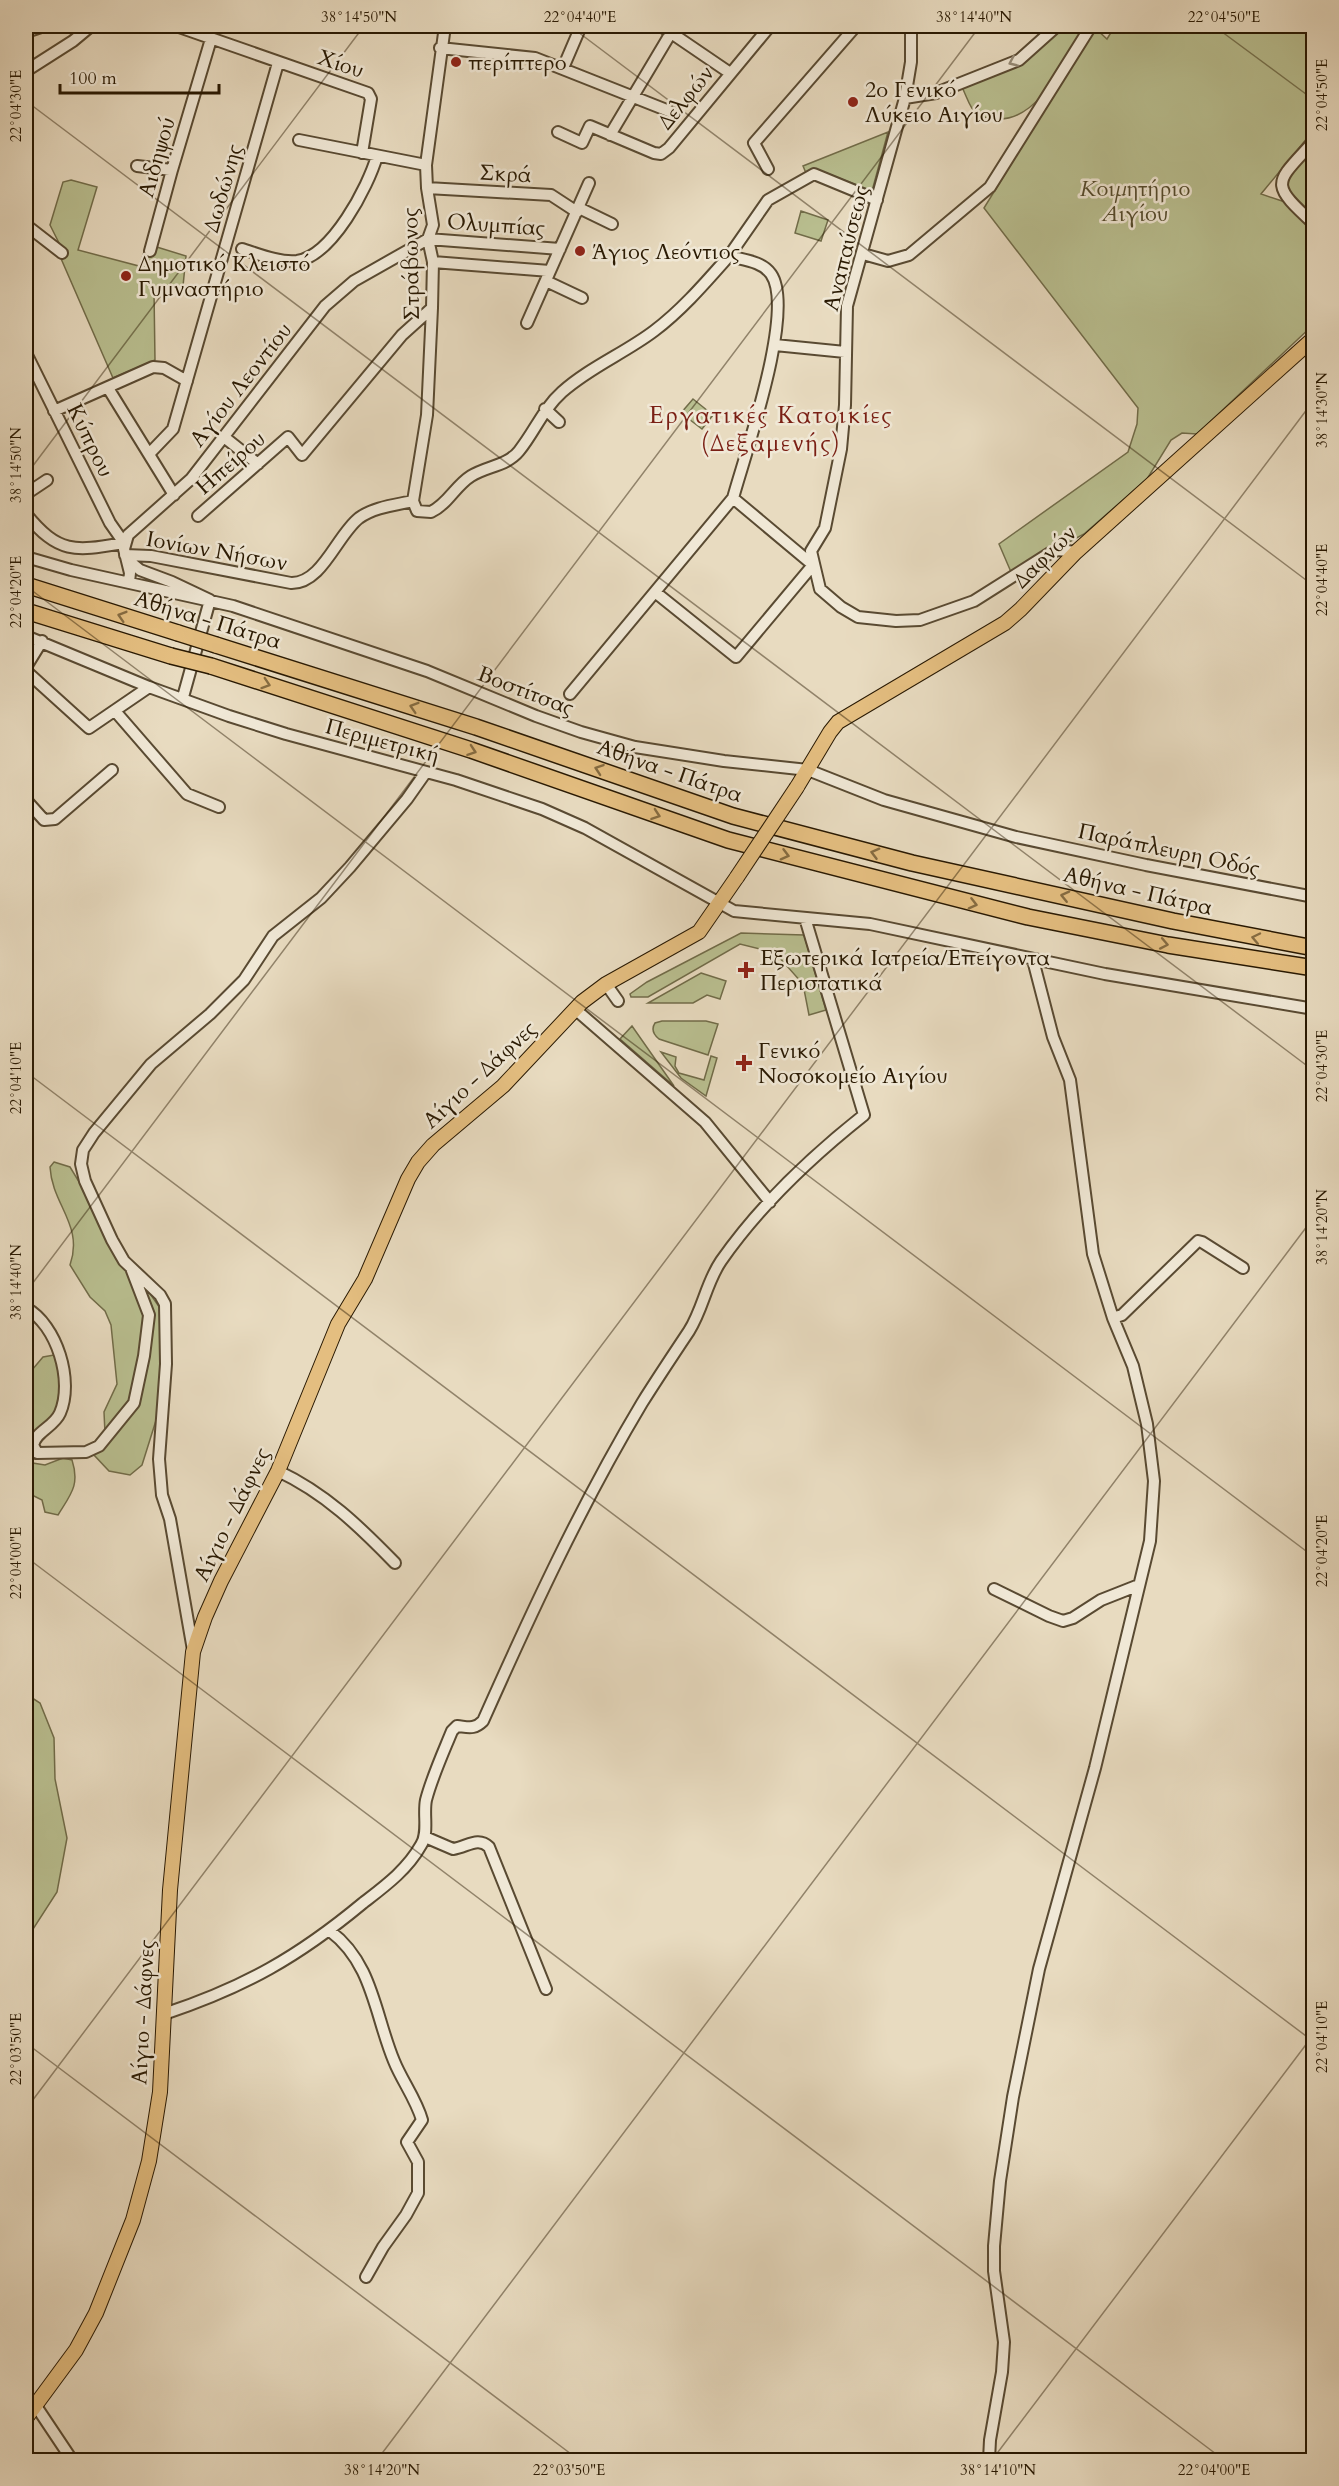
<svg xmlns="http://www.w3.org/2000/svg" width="1339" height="2486" font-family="Cardo,serif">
  <rect width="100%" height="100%" fill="#e8dbc0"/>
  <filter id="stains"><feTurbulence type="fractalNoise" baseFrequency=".00333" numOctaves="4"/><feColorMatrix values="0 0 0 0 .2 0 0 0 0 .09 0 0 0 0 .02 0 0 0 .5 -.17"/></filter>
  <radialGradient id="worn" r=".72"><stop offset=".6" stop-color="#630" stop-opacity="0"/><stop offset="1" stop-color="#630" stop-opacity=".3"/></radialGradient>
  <path fill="#b9bf90" stroke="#716c49" stroke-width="1.5" d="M1049,26H1087C1068,56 1040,120 999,119C971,118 973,111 962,87L1018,56Z
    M1115,26H1313V131L1261,194L1282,201L1284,184L1313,145V196H1310L1314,200L1313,325L1197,434L1182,433L1171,440L1147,479L1084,534L1071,541L1046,549L1011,572L999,544L1128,452L1137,424L1138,408L984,208L1095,28L1107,39Z
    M888,132L872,191L816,169L806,173L803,166Z
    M71,180L97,187L78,250L139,266L147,244L186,256L183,286L154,291L155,360L113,378L59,254L62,249L50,225L63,182Z
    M801,211L828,220L821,241L795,233Z
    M693,399L713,415L702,429L681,413Z
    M741,933L804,935L826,1010L809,1015L803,984L778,956L772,952L740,944L648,997H631L630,994L647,982Z
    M701,973L726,981L720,999L707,995L693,1003H648Z
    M662,1021H706L718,1024L708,1055L659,1039C653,1034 651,1029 655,1023Z
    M632,1026L674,1086L620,1039Z
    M661,1052L676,1057L675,1066L679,1073L704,1080L711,1056L717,1058L706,1096L681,1078Z
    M54,1162L70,1167L81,1185L116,1259L144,1285L160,1308L163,1338L158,1414L142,1465L130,1475L109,1471L94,1455L105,1433L104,1412L117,1384L111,1325L105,1311L90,1297L70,1265C84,1225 52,1205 50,1167Z
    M54,1355L58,1358C60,1375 65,1403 53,1417C47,1425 31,1430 29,1439C28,1443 30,1448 29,1453H26V1377L43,1357Z
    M63,1458L72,1460C80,1485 71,1494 58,1515L45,1512L42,1500L34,1496L26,1495V1462L45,1465Z
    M26,1694L40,1703L54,1738L55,1779L67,1838L57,1892L26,1940Z"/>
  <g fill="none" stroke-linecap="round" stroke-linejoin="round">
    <g stroke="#594a32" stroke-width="14">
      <path id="minor" d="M176,26L368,93L371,99L362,153
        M661,26L730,73
        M911,26V62L905,98L847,306L845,405L841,449L825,528L811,551L820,589L841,607L858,617L896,621L920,620L974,601L1050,553L1058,550L1076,552
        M26,32L44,26
        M440,48L535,58L674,113
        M563,68L581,26
        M26,71L73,41L91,26
        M905,98L936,93L1019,60L1057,26
        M558,132L582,143L590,126L654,153L661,154L669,148L770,26
        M610,135L675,26
        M299,140L426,165
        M1314,141C1275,184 1268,182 1314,224
        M137,166L172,170
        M768,169L754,143L856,26
        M427,188L551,195L577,212
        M579,208L612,224
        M26,225L62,253
        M428,239L560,249
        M242,249C258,254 280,263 297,261C332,256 368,187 377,156
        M150,251L172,170L211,39
        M863,254L888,261L909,255L990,187L1091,26
        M433,262L550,271
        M546,281L582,298
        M527,323L589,183
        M775,345L845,352
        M26,353L110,523L124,543
        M108,388L174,495
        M545,409L559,422
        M54,411L153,367L164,368L187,381
        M224,437L258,464
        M149,454L173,429L278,63
        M26,494L47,480
        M733,498C745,454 796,310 771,274C762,261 743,260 729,256L768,200L814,174L877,200
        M413,501L427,415L432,308L433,262L428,239L433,225L427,188L426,165L445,26
        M413,501L417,511L431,512C448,504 455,486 471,476C487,466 507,466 519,451C535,431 543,409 562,392C590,367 625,353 654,331C682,310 706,282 729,256
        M26,514C59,555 76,551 124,543
        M198,516L288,437L302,455L402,335L432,308
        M125,555L151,556L291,583C322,584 337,535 359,518C374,507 395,505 413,501
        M26,557L71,570L233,606L427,671L536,716L581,732L635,747L724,761L808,770L884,800L1016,837L1146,865L1314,897
        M127,559L140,570L172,582L210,600L183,697
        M129,582L130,573L124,549L128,535L191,479L325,306L354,281L428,239
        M655,592L736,657L813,565
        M26,636L149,687L229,716L286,734L456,780L542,809L585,828L734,911L870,924L1105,974L1314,1009
        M26,667L42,641
        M26,671L89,728L149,687
        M570,694L733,498L813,565
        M115,711L187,794L219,807
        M26,800L44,820L55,819L112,770
        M606,984L618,1001
        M575,1009L705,1122L770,1202
        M26,1308C57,1325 74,1381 60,1413C54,1427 36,1431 33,1445L37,1453L86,1452L99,1446L134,1403L144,1356L149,1315L131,1268
        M1113,1318L1122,1315L1198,1241L1202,1242L1243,1268
        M278,1471C325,1493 359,1526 395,1563
        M994,1589L1049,1616L1063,1621L1073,1618L1101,1600L1139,1585
        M193,1650L170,1519L162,1495L159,1459L166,1364L165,1304L160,1295L124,1261L112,1240L85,1181L81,1164L83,1150L94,1133L151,1064L210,1014L244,980L273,936L321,898L350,867L407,799L426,772
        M425,1837L453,1849C467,1847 478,1836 489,1847L546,1989
        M330,1931C373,1963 375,2016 394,2061C402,2081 416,2099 422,2120L407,2142L418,2162V2193L406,2215L383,2247L366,2277
        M164,2014C245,1987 298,1957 363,1903C385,1886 407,1870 421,1845C429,1833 423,1814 426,1800C432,1777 443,1753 452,1731L457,1726C468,1727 474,1730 483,1721C531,1613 581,1505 642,1403C657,1379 673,1355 689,1331C703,1309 706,1283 721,1261C760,1205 811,1157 864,1115L805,918
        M36,2406L72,2460
        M989,2460L990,2440L1002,2372L1004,2342L994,2271V2246L1000,2181L1013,2097L1039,1969L1095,1768L1150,1541L1154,1481L1147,1424L1133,1366L1113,1318L1093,1254L1070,1080L1053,1037L1033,960"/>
    </g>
    <g stroke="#291902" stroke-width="16">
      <path id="major" d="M797,787L830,732L838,722L1005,623L1021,609L1076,552L1314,338
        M26,2418L76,2350L96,2313L133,2220L149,2161L160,2092L170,1890L193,1652L205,1617L221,1581L278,1471L338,1324L365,1279L408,1179L418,1162L433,1145L503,1086L582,1002L606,984L699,932L737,877"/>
    </g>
    <g stroke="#291902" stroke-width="18">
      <path id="highway" d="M26,585L178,633
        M26,611L171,656
        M216,645L476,727L733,816L912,863L1173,921L1314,948
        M211,666L471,750L728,840L1028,917L1168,945L1314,968"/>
    </g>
    <use href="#minor" stroke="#f0e8d6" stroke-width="10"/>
    <use href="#major" stroke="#e4be80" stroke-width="14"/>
    <use href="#highway" stroke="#e4be80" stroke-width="15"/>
    <g stroke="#291902" stroke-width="16" stroke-linecap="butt">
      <path id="major-bridge" d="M737,877L797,787"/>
    </g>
    <g stroke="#291902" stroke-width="18" stroke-linecap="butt">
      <path id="highway-bridge" d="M178,633L216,645
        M171,656L211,666"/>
    </g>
    <use href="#major-bridge" stroke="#e4be80" stroke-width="14"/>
    <use href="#highway-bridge" stroke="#e4be80" stroke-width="15"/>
  </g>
  <defs><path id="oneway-chevron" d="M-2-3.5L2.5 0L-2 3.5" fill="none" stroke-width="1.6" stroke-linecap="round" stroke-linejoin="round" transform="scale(1.5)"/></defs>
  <use stroke="#968b77" href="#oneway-chevron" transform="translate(1013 62) rotate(156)"/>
  <g stroke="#866c41">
    <use href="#oneway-chevron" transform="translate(122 616) rotate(-163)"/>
    <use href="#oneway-chevron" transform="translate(266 684) rotate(18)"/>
    <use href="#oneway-chevron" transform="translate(414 707) rotate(-163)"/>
    <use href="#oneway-chevron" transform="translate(472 751) rotate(19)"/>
    <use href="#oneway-chevron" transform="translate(599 769) rotate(-161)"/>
    <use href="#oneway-chevron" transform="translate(656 815) rotate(19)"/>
    <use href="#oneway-chevron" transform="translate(875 853) rotate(-165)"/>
    <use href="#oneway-chevron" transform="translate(785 855) rotate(15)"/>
    <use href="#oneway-chevron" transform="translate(1065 896) rotate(-167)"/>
    <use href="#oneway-chevron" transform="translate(973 904) rotate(14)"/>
    <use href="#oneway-chevron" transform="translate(1256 938) rotate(-168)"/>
    <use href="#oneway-chevron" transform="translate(1164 944) rotate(11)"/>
  </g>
  <path fill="none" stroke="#291902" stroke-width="1.5" stroke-opacity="0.45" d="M570,26L1314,586M1214,26L1314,100M26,101L1314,1071M26,475L364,26M26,586L1314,1557M26,1072L1314,2042M26,1292L980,26M26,1557L1224,2460M26,2043L579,2460M26,2109L1314,400M377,2460L1314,1217M992,2460L1314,2034"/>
  <g fill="#8f2418" stroke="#f0e8d6" stroke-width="2">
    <circle cx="456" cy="62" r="6"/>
    <circle cx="853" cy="102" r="6"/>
    <circle cx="580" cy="251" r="6"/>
    <circle cx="126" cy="276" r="6"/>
    <path d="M743 961h6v6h6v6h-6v6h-6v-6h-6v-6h6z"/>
    <path d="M741 1054h6v6h6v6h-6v6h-6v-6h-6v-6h6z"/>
  </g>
  <g text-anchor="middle" stroke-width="5" stroke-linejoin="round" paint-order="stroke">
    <g font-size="22" fill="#291902" stroke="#f0e8d6" text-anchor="start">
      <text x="468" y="70">περίπτερο</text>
      <text x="865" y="97">2ο Γενικό<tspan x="865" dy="25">Λύκειο Αιγίου</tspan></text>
      <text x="592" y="259">Άγιος Λεόντιος</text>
      <text x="138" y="271">Δημοτικό Κλειστό<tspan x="138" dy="25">Γυμναστήριο</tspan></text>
      <text x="760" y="965">Εξωτερικά Ιατρεία/Επείγοντα<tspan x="760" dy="25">Περιστατικά</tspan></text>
      <text x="758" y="1058">Γενικό<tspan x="758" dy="25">Νοσοκομείο Αιγίου</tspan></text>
    </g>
    <g font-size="22" fill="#291902" stroke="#f0e8d6">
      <text transform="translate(341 63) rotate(18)" y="8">Χίου</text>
      <text transform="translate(685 97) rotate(-51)" y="8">Δελφών</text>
      <text transform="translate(156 157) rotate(-74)" y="8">Αιδηψού</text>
      <text transform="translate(506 173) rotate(3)" y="8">Σκρά</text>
      <text transform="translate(222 188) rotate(-74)" y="8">Δωδώνης</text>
      <text transform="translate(496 224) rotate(4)" y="8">Ολυμπίας</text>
      <text transform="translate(845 248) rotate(-76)" y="8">Αναπαύσεως</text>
      <text transform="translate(410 264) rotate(-91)" y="8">Στράβωνος</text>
      <text transform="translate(240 384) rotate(-52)" y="8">Αγίου Λεοντίου</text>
      <text transform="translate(91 440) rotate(64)" y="8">Κύπρου</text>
      <text transform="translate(230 462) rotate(-41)" y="8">Ηπείρου</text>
      <text transform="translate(217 550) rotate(10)" y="8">Ιονίων Νήσων</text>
      <text transform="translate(1044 556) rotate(-45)" y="8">Δαφνών</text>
      <text transform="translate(208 619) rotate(17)" y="8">Αθήνα - Πάτρα</text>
      <text transform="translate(526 690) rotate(21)" y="8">Βοστίτσας</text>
      <text transform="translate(383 740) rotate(15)" y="8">Περιμετρική</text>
      <text transform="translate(670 770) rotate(19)" y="8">Αθήνα - Πάτρα</text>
      <text transform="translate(1169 849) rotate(12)" y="8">Παράπλευρη Οδός</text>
      <text transform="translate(1138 890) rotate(13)" y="8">Αθήνα - Πάτρα</text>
      <text transform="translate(479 1074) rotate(-43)" y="8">Αίγιο - Δάφνες</text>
      <text transform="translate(231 1514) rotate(-64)" y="8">Αίγιο - Δάφνες</text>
      <text transform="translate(142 2012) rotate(-87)" y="8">Αίγιο - Δάφνες</text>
    </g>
    <g font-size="22" font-style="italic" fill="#544b2d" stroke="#f0e8d6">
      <text x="1135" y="196">Κοιμητήριο<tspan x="1135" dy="25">Αιγίου</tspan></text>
    </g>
    <g font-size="24" letter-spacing="1.5" fill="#7a1f14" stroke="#f0e8d6">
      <text x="771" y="423">Εργατικές Κατοικίες<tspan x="771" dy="28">(Δεξαμενής)</tspan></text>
    </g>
  </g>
  <rect width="1339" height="2486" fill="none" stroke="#e8dbc0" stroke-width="66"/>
  <path d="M60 84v9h159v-9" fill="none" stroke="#291902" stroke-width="3"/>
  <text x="69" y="84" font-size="18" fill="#291902" stroke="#f0e8d6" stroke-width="4.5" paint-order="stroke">100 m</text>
  <rect x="33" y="33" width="1273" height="2420" fill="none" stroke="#291902" stroke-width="2"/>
  <g font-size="15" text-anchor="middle" fill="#291902">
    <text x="359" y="22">38°14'50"N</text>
    <text x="580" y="22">22°04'40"E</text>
    <text x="974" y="22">38°14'40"N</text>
    <text x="1224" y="22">22°04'50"E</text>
    <text transform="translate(1322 95) rotate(-90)" y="5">22°04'50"E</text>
    <text transform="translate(16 106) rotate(-90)" y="5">22°04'30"E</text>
    <text transform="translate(1322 410) rotate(-90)" y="5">38°14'30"N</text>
    <text transform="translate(16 465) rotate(-90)" y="5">38°14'50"N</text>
    <text transform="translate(1322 580) rotate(-90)" y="5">22°04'40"E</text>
    <text transform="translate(16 592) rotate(-90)" y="5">22°04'20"E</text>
    <text transform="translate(1322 1066) rotate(-90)" y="5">22°04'30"E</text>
    <text transform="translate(16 1078) rotate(-90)" y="5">22°04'10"E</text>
    <text transform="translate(1322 1227) rotate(-90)" y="5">38°14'20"N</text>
    <text transform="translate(16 1282) rotate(-90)" y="5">38°14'40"N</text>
    <text transform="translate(1322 1551) rotate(-90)" y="5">22°04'20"E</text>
    <text transform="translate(16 1563) rotate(-90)" y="5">22°04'00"E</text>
    <text transform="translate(1322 2037) rotate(-90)" y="5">22°04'10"E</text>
    <text transform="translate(16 2049) rotate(-90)" y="5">22°03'50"E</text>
    <text x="382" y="2475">38°14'20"N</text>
    <text x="569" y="2475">22°03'50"E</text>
    <text x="998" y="2475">38°14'10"N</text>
    <text x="1214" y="2475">22°04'00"E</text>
  </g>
  <rect width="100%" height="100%" filter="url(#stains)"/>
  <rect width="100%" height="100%" fill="url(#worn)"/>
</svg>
